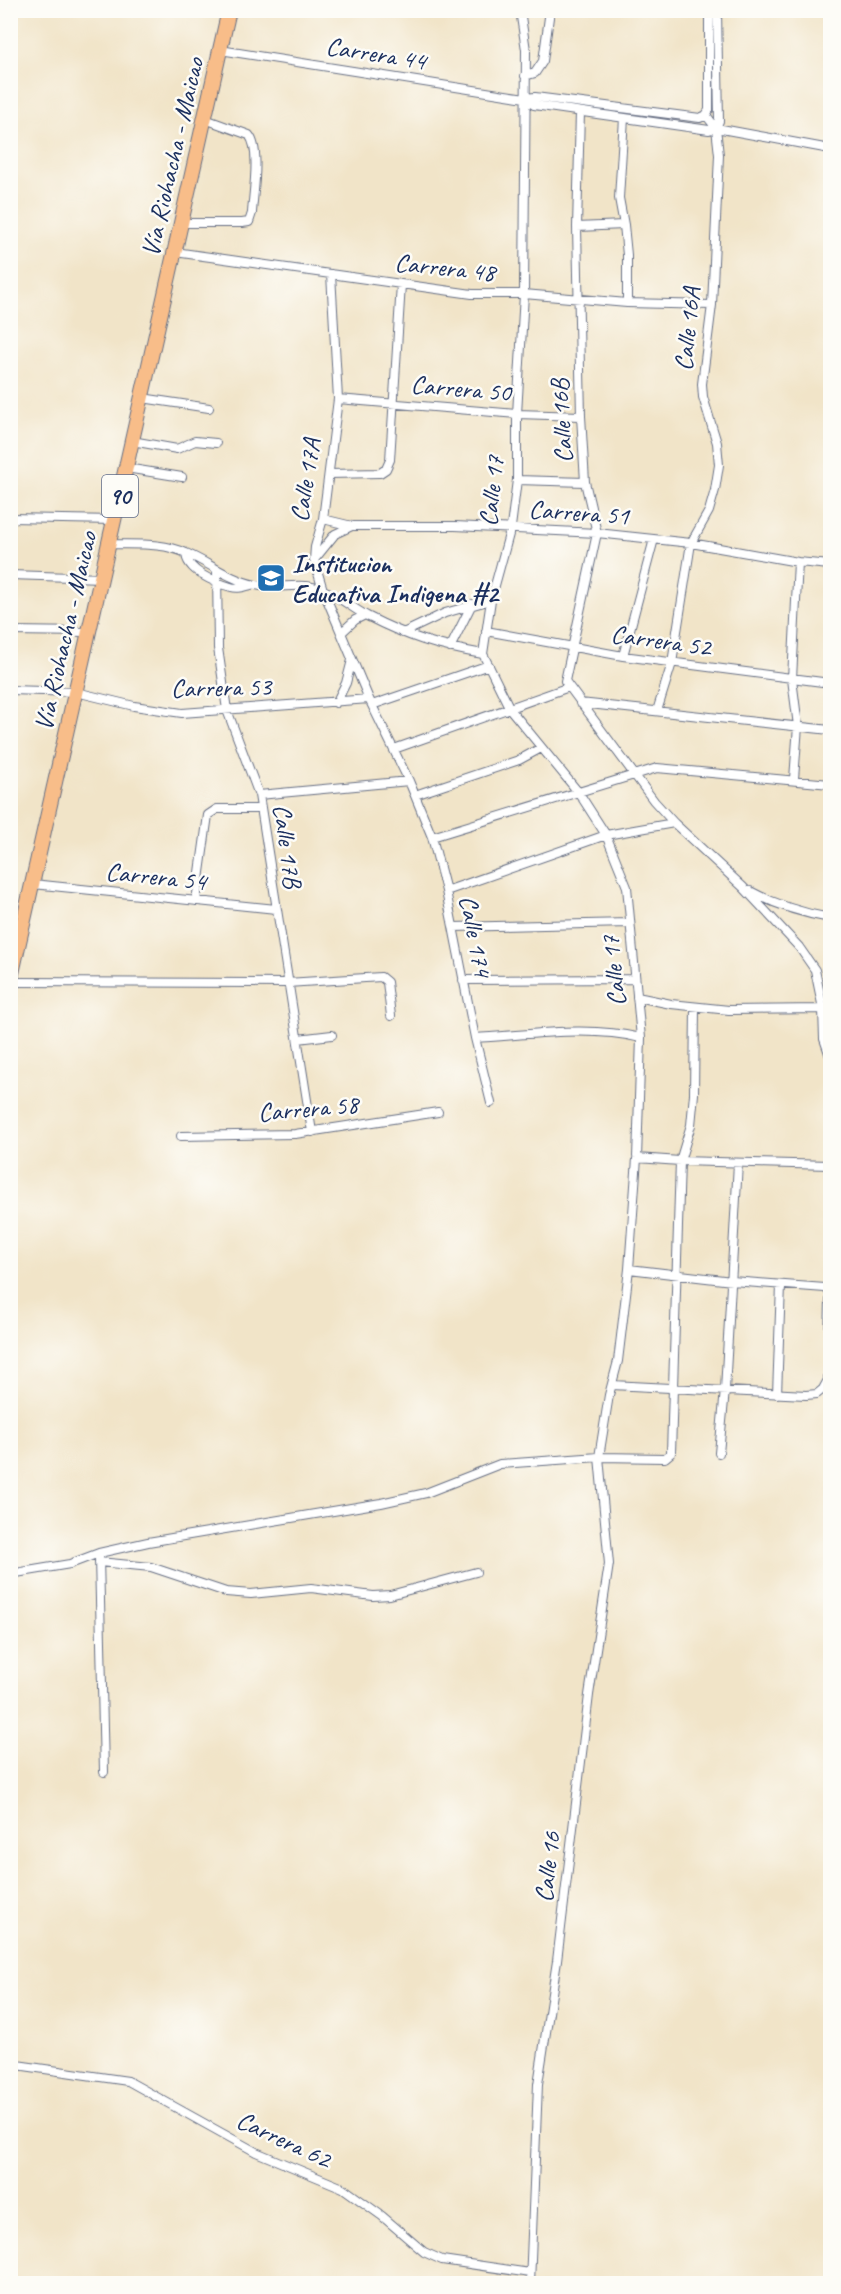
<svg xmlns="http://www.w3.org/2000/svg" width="841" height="2294" font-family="Caveat,sans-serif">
  <rect width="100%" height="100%" fill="#fdfcf7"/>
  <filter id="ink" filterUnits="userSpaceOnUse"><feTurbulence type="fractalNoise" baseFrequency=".0167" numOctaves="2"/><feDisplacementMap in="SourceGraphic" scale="12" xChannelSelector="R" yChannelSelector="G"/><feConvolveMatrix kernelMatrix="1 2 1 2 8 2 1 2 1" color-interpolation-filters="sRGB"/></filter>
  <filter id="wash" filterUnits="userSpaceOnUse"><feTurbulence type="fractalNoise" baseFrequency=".008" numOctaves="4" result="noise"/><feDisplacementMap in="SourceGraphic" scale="24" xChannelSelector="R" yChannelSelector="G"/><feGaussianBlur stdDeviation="1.35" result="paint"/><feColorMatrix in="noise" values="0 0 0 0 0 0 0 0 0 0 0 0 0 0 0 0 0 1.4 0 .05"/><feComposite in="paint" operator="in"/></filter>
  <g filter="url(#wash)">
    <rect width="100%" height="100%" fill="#f1e4c8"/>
  </g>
  <g filter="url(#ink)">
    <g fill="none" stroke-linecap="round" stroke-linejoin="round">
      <g stroke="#666e83" stroke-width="10">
        <path id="minor" d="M520,10L526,50L524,294L517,414V480L511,527L491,600L483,654L510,709L579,793L606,835L627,887L641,1038L637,1158L629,1269L618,1361L609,1395L599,1457L609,1564L589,1695L557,1961L538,2084L530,2284
          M220,50L525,98L535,97L700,118L706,115
          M525,76L535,73L543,61L550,10
          M525,98L534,105L709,130L716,128L830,149
          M580,112L577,227L581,416L585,482L597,533L565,681L654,801L674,823L743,887L799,947L815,970L823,1009L824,1039L830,1056
          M706,115L709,110V10
          M624,118L619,198L624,225L627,255V303
          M716,128L719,121L717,10
          M181,223H242L249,222L252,213C253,194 261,149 249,135L205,119
          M577,227L624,225
          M175,252L472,294H524L627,303L712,305
          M331,274L338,399L323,519L315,547L314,560L323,590L369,699L409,781L432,837L446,891L475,1038L491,1103
          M142,398L209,408
          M338,399L517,414L581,416
          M132,441L177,449L195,441L216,443
          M126,468L182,477
          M329,474L380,473L386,469L390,460L401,284
          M517,480L585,482
          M10,518L115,520
          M323,519L352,526H455L597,533L691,543L798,562L830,565
          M109,544C134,545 163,542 186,553C209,563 230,580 256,585C278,590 302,581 323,590C339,596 352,608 367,616C408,637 437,646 483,654
          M186,553C186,571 216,583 231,587C238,589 244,587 251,585
          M314,560L335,534L352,526
          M217,571L218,648L227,710L259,795L312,1132
          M10,575L102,578
          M10,631L89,632
          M486,631L623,656L830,683
          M341,633L355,620L365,615
          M403,633L445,613L491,600
          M450,648L472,604
          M623,656L654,539
          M10,690L76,692L134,706L182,713L369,699
          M336,703L346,683L352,660
          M580,703L830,730
          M372,705L489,665
          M657,711L672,663L691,543L709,511L715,490L719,465L717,443L703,397L702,384L712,305L719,155L716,128L706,115
          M394,749L569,687
          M794,779L798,726L792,679L798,562
          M259,795L409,781
          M415,795L519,760L541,748
          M432,837L657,768L830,784
          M33,884L276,909
          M446,891L606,835L674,823
          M750,891C776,905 801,913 830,918
          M196,901L208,815L217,809H261
          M453,927L629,923
          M463,980L635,979
          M10,982L287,983L381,977L387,982L391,1016
          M637,997L671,1004L729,1010L823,1009
          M475,1038C529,1035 588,1025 641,1038
          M298,1039L332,1035
          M181,1136L295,1134L438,1112
          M637,1158L680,1161L830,1165
          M629,1269L732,1281L825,1288L829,1291L830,1295
          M612,1385L806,1395L817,1394L823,1389L828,1380L830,1299
          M777,1394L781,1285
          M719,1453L725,1390L738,1163
          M99,1557L104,1772
          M99,1562L151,1567L226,1592L251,1594L311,1588L373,1596L390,1595L476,1572
          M10,1574L70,1564L99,1553L148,1542L381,1503L426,1493L500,1464L599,1457L665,1458L671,1453L680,1161L691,1125L694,1094L695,1007
          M10,2064L128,2081L256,2152L343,2188L382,2216L424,2252L442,2260L530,2273"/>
      </g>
      <g stroke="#666e83" stroke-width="16">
        <path id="trunk" d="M10,982L229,10"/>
      </g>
      <use href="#minor" stroke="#fff" stroke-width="8"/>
      <use href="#trunk" stroke="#f8bd89" stroke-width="14"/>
    </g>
  </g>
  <defs>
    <g id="school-square" transform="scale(1.5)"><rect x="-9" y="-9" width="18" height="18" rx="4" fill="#1f6fb2" stroke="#fdfcf7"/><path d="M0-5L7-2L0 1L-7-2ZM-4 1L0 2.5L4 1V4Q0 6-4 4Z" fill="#fff"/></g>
  </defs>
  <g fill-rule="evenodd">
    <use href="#school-square" x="271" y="578"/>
  </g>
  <g text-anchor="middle" stroke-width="5" stroke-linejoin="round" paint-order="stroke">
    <rect fill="#fdfcf7" stroke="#5f6c8c" stroke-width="1.5" x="102" y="475" width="36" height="42" rx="4.5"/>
    <g font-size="24" font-weight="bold" fill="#1b2f5e">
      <text x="120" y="504">90</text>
    </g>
    <g font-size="26" fill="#1b2f5e" stroke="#fdfcf7">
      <text transform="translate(376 53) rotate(9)" y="9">Carrera 44</text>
      <text transform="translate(172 157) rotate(-77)" y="9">Vía Riohacha - Maicao</text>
      <text transform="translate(445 267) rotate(6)" y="9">Carrera 48</text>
      <text transform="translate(687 329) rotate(-84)" y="9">Calle 16A</text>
      <text transform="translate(461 388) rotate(5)" y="9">Carrera 50</text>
      <text transform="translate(561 421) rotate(-93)" y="9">Calle 16B</text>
      <text transform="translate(305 480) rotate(-81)" y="9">Calle 17A</text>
      <text transform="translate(491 491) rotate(-84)" y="9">Calle 17</text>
      <text transform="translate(579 512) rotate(4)" y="9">Carrera 51</text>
      <text transform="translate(65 631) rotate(-77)" y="9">Vía Riohacha - Maicao</text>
      <text transform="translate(661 640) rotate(8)" y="9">Carrera 52</text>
      <text transform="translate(221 687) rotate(-1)" y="9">Carrera 53</text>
      <text transform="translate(288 846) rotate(82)" y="9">Calle 17B</text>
      <text transform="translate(156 876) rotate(6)" y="9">Carrera 54</text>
      <text transform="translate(476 936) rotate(79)" y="9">Calle 174</text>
      <text transform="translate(613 971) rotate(-96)" y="9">Calle 17</text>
      <text transform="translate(308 1108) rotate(-5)" y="9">Carrera 58</text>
      <text transform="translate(547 1867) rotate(-83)" y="9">Calle 16</text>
      <text transform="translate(284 2139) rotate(25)" y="9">Carrera 62</text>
    </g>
    <g font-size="26" font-weight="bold" fill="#1b2f5e" stroke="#fdfcf7" text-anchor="start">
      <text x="292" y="572">Institucion<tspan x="292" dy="30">Educativa Indigena #2</tspan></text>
    </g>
  </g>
  <rect width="841" height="2294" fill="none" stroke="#fdfcf7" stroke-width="36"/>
</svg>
